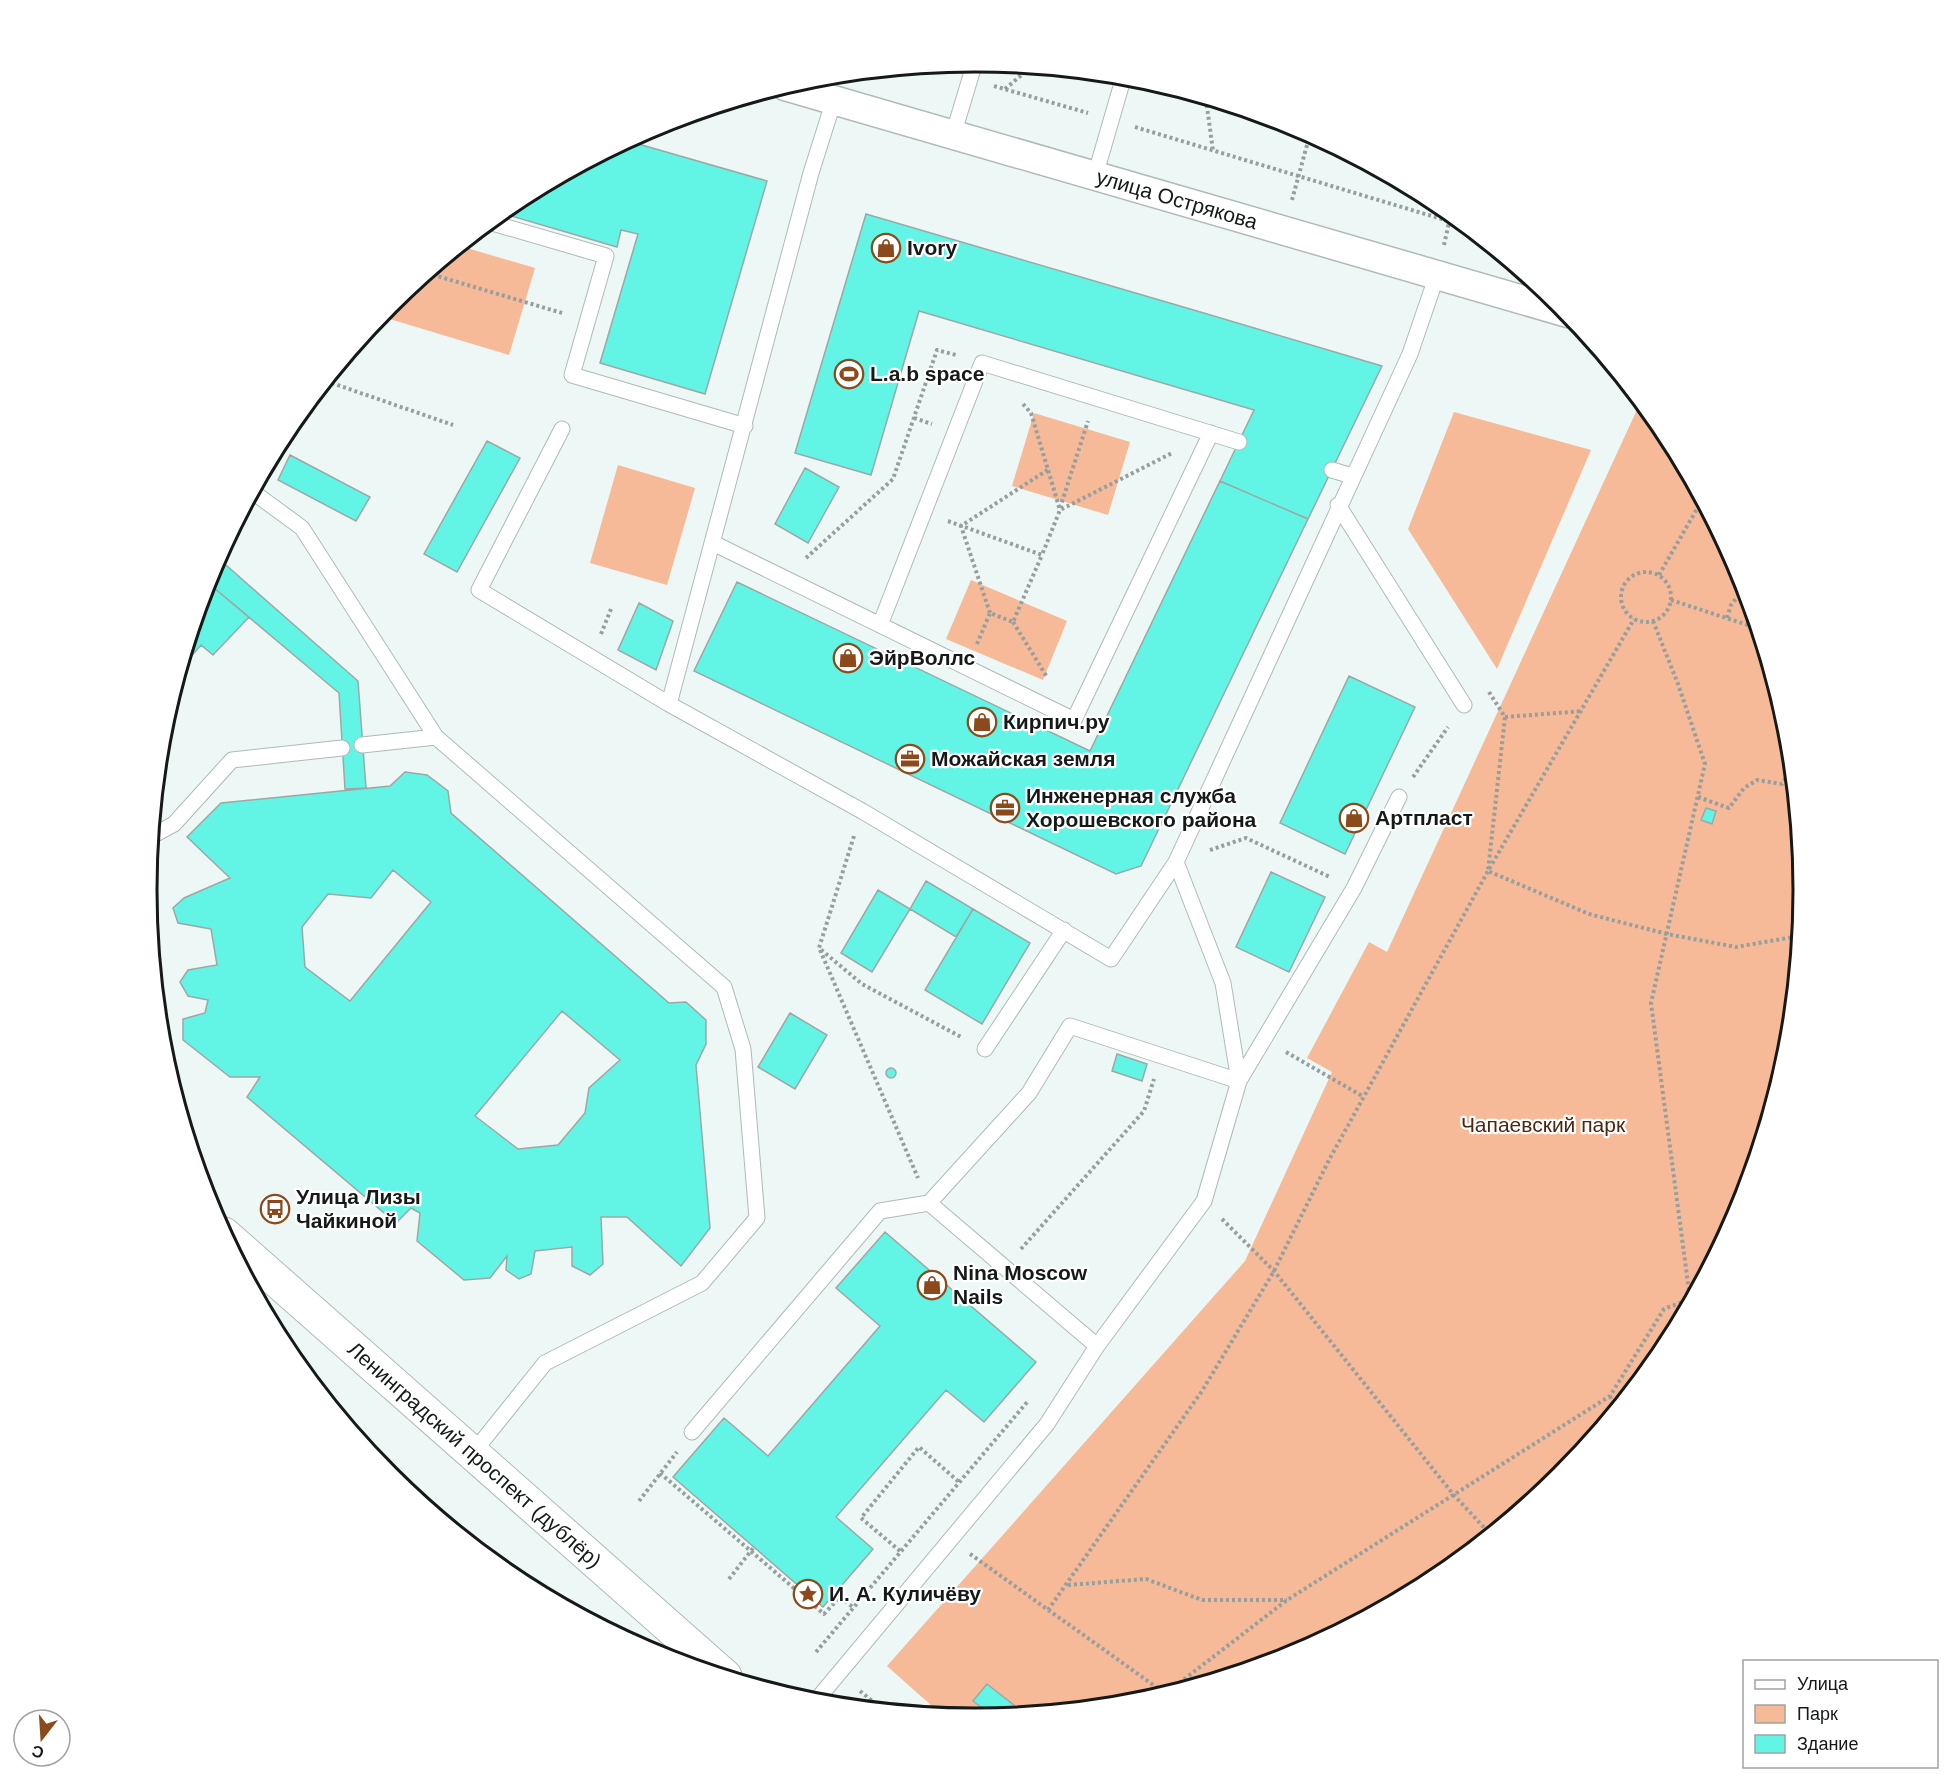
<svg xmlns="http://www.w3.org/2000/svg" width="1950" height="1780" font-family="Arial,sans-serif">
  <rect width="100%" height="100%" fill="#edf8f6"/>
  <path fill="#f6ba98" d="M460,246L535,268L509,355L383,317L389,304Z
    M1641,401L1664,430L1741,573L1788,729L1803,890L1788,1052L1740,1207L1664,1351L1561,1476L1435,1579L1292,1656L1136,1703L975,1718L942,1715L887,1666L1245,1261L1332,1072L1307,1058L1369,942L1387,952Z
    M1454,412L1591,450L1497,669L1408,529Z
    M1034,413L1130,442L1108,515L1012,486Z
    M618,465L695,488L667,585L590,563Z
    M971,580L1067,621L1043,680L946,639Z"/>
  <path fill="#62f5e5" stroke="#9da8a6" stroke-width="1.5" fill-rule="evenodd" d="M628,141L767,181L705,394L600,363L638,234L621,230L617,247L501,213L515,201Z
    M866,214L1197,311L1382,366L1308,519L1220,481L1254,410L919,311L871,475L795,453Z
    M487,441L520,458L457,572L424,554Z
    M290,455L370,497L356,521L278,480Z
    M805,468L839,487L808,543L775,524Z
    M1220,481L1308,519L1141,866L1116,874L694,671L737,582L1090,751Z
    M218,558L358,681L366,788L345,789L339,693L207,582Z
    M207,582L249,617L213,655L201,645L181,668Z
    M639,603L673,621L656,670L618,650Z
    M1349,676L1415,707L1345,854L1280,823Z
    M405,772L427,775L448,791L451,813L669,1003L686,1002L706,1020V1044L696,1065L710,1228L681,1266L627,1217H601L603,1264L590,1275L572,1266V1247L535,1251L531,1274L519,1279L506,1270L507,1256L490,1278L464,1280L417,1241L420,1213L411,1208L396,1223L247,1097L260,1077H230L183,1040V1019L205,1013L208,1000L188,996L180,982L188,970L217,965L211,929L178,923L173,908L184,898L230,878L187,837L221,803L390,786ZM393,870L431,902L350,1001L305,967L302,927L328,894L371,898ZM562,1011L620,1060L589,1088L585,1113L558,1145L518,1149L475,1116Z
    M1706,808L1716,811L1712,824L1701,820Z
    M1271,872L1325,897L1289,972L1236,947Z
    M926,881L973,909L956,937L910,909Z
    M878,890L910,909L872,972L841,953Z
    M973,909L1030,943L982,1024L925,990Z
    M790,1013L827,1035L795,1089L758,1067Z
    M1117,1054L1147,1064L1142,1081L1112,1071Z
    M886 1073a5 5 0 1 1 10 0a5 5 0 1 1-10 0Z
    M885,1232L1036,1362L984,1422L946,1390L836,1517L873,1549L823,1607L673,1477L724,1418L768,1456L880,1326L836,1288Z
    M987,1684L1019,1709L1015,1715L1003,1716L999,1712L994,1717L973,1701Z"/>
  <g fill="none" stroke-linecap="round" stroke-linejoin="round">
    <g stroke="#afbab8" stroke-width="17">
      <path id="service" d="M953,135L975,62
        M1095,176L1124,76
        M489,222L606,256L572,375L745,426
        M562,429L479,590L669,704L862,811L1111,959L1176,862L1410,354L1437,275
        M1332,470L1352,476
        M253,492L302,528L436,737
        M1338,505L1464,705
        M713,543L1074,720L1211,433
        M880,625L982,363L1239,442
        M669,704L811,173L834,100
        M362,745L436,737L724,987L743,1049L757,1218L702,1283L545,1363L472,1454
        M152,836L174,824L232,760L342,748
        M985,1049L1064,930
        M1097,1346L929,1203L1029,1093L1070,1026L1239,1081L1354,888L1399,797
        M692,1432L880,1211L929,1203
        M814,1703L1047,1424L1097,1346L1204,1201L1239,1081L1223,983L1176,862"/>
    </g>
    <g stroke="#afbab8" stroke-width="31">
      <g id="minor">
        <path id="s1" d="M785,86L1568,313"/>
      </g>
    </g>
    <g stroke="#afbab8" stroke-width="35">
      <g id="secondary">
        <path id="s2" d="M224,1234L725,1676"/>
      </g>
    </g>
    <path stroke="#979f9e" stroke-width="4" stroke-dasharray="3 3" stroke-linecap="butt" d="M929,66L944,71
      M994,86L1088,113
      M1005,89L1031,67
      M1206,99L1213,151
      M1135,127L1465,226
      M1292,200L1310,134
      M1444,245L1451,214
      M427,273L562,313
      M326,381L453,425
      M1023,404L1031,413L1060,510
      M914,418L932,424
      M1060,508L1088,421
      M948,521L1042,555L1060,510L1172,453
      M806,558L893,479L937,350L956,355
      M1621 597a25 25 0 1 1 50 0a25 25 0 1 1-50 0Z
      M1659,575L1702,500
      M1671,600L1757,628
      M990,613L961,526L1049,469
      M1727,618L1731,605L1745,587
      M1653,621L1678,684L1705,764L1651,1003L1690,1299
      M1013,622L1047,677
      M601,634L611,609
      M977,644L990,613L1013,622L1042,555
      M1489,692L1505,717L1488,871L1589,914L1667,934L1736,947L1799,936
      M1781,706L1780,732L1789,744
      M1505,717L1583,711
      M1413,777L1448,727
      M1698,797L1729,808L1744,788L1757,780L1782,784L1792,768
      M854,836L819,948L862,984L963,1038
      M1210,850L1246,838L1330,877
      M820,950L918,1178
      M1286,1052L1364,1097
      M1222,1219L1274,1271L1453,1494L1490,1534
      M1021,1249L1144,1111L1154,1079
      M1610,1396L1615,1410
      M660,1473L824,1614L840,1597L854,1608
      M639,1501L677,1452
      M900,1551L861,1518L919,1447L959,1482
      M970,1554L1166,1694
      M729,1579L754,1547
      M1068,1585L1146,1579L1202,1600H1287
      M1048,1610L1202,1391L1274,1271L1329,1160L1488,871L1634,619
      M816,1652L1028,1401
      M860,1691L882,1709
      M1165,1694L1287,1600L1610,1396L1664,1309L1690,1299"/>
    <use href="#service" stroke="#fff" stroke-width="15"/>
    <use href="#minor" stroke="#fff" stroke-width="28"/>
    <use href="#secondary" stroke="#fff" stroke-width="33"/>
  </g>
  <defs>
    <g id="shop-ring" transform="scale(1.5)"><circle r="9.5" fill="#fff" stroke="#8c491b" stroke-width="1.5"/><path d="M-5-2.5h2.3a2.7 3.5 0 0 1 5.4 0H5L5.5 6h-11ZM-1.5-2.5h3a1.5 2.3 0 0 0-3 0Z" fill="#8c491b"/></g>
    <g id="stadium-ring" transform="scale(1.5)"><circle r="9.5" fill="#fff" stroke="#8c491b" stroke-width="1.5"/><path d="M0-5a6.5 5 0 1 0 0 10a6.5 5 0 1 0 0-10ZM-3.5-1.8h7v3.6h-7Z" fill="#8c491b"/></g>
    <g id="office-ring" transform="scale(1.5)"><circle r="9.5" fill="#fff" stroke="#8c491b" stroke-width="1.5"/><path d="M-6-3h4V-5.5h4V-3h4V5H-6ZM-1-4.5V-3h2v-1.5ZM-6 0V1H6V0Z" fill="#8c491b"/></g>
    <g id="bus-ring" transform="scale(1.5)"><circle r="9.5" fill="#fff" stroke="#8c491b" stroke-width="1.5"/><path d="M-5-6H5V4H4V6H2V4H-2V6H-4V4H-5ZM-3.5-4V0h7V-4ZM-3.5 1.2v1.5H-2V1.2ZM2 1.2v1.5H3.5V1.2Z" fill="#8c491b"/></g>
    <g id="sight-ring" transform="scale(1.5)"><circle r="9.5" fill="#fff" stroke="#8c491b" stroke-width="1.5"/><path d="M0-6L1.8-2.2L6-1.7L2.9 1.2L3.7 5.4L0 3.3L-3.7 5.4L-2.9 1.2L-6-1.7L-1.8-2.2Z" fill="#8c491b"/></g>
  </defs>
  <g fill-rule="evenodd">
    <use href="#shop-ring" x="886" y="248"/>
    <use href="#stadium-ring" x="849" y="374"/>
    <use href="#shop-ring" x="848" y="658"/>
    <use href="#shop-ring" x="982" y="722"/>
    <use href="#office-ring" x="910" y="759"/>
    <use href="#office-ring" x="1005" y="808"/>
    <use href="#shop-ring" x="1354" y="818"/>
    <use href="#bus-ring" x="275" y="1209"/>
    <use href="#shop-ring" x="932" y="1285"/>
    <use href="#sight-ring" x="808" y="1594"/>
  </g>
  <g text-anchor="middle" stroke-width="4.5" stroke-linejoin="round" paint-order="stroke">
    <g font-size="21" fill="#151918" stroke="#fff">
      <text dy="7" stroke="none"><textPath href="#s1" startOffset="408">улица Острякова</textPath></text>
      <text dy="7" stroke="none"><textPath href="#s2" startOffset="334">Ленинградский проспект (дублёр)</textPath></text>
    </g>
    <g font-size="21" font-weight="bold" fill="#151918" stroke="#fff" text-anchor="start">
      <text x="907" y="255">Ivory</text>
      <text x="870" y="381">L.a.b space</text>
      <text x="869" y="665">ЭйрВоллс</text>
      <text x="1003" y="729">Кирпич.ру</text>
      <text x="931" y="766">Можайская земля</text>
      <text x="1026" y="803">Инженерная служба<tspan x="1026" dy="24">Хорошевского района</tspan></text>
      <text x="1375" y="825">Артпласт</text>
      <text x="296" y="1204">Улица Лизы<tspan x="296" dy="24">Чайкиной</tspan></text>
      <text x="953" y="1280">Nina Moscow<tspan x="953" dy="24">Nails</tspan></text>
      <text x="829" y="1601">И. А. Куличёву</text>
    </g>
    <g font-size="21" fill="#4a2710" stroke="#fff">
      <text x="1543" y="1132">Чапаевский парк</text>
    </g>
  </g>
  <path d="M0 0H1950V1780H0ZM157 890a818 818 0 1 1 1636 0a818 818 0 1 1-1636 0Z" fill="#fff" fill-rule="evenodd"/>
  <path fill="none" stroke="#151918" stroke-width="3" d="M157 890a818 818 0 1 1 1636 0a818 818 0 1 1-1636 0Z"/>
  <rect x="1743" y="1660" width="195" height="108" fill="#ffffff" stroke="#a1a3a3" stroke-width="1.5"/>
  <rect x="1755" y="1680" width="30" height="9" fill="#ffffff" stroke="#a1a3a3" stroke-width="1.5"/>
  <text x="1797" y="1690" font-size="18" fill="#151918">Улица</text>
  <rect x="1755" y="1705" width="30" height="18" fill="#f6ba98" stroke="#a1a3a3" stroke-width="1.5"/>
  <text x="1797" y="1720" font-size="18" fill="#151918">Парк</text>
  <rect x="1755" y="1735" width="30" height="18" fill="#62f5e5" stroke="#a1a3a3" stroke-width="1.5"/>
  <text x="1797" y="1750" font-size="18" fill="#151918">Здание</text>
  <g transform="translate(42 1738) rotate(197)"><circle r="28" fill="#ffffff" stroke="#a1a3a3" stroke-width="1.5"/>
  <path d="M0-4.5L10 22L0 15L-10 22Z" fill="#8c491b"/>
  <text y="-9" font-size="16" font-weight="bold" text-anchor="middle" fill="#151918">С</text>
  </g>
</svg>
